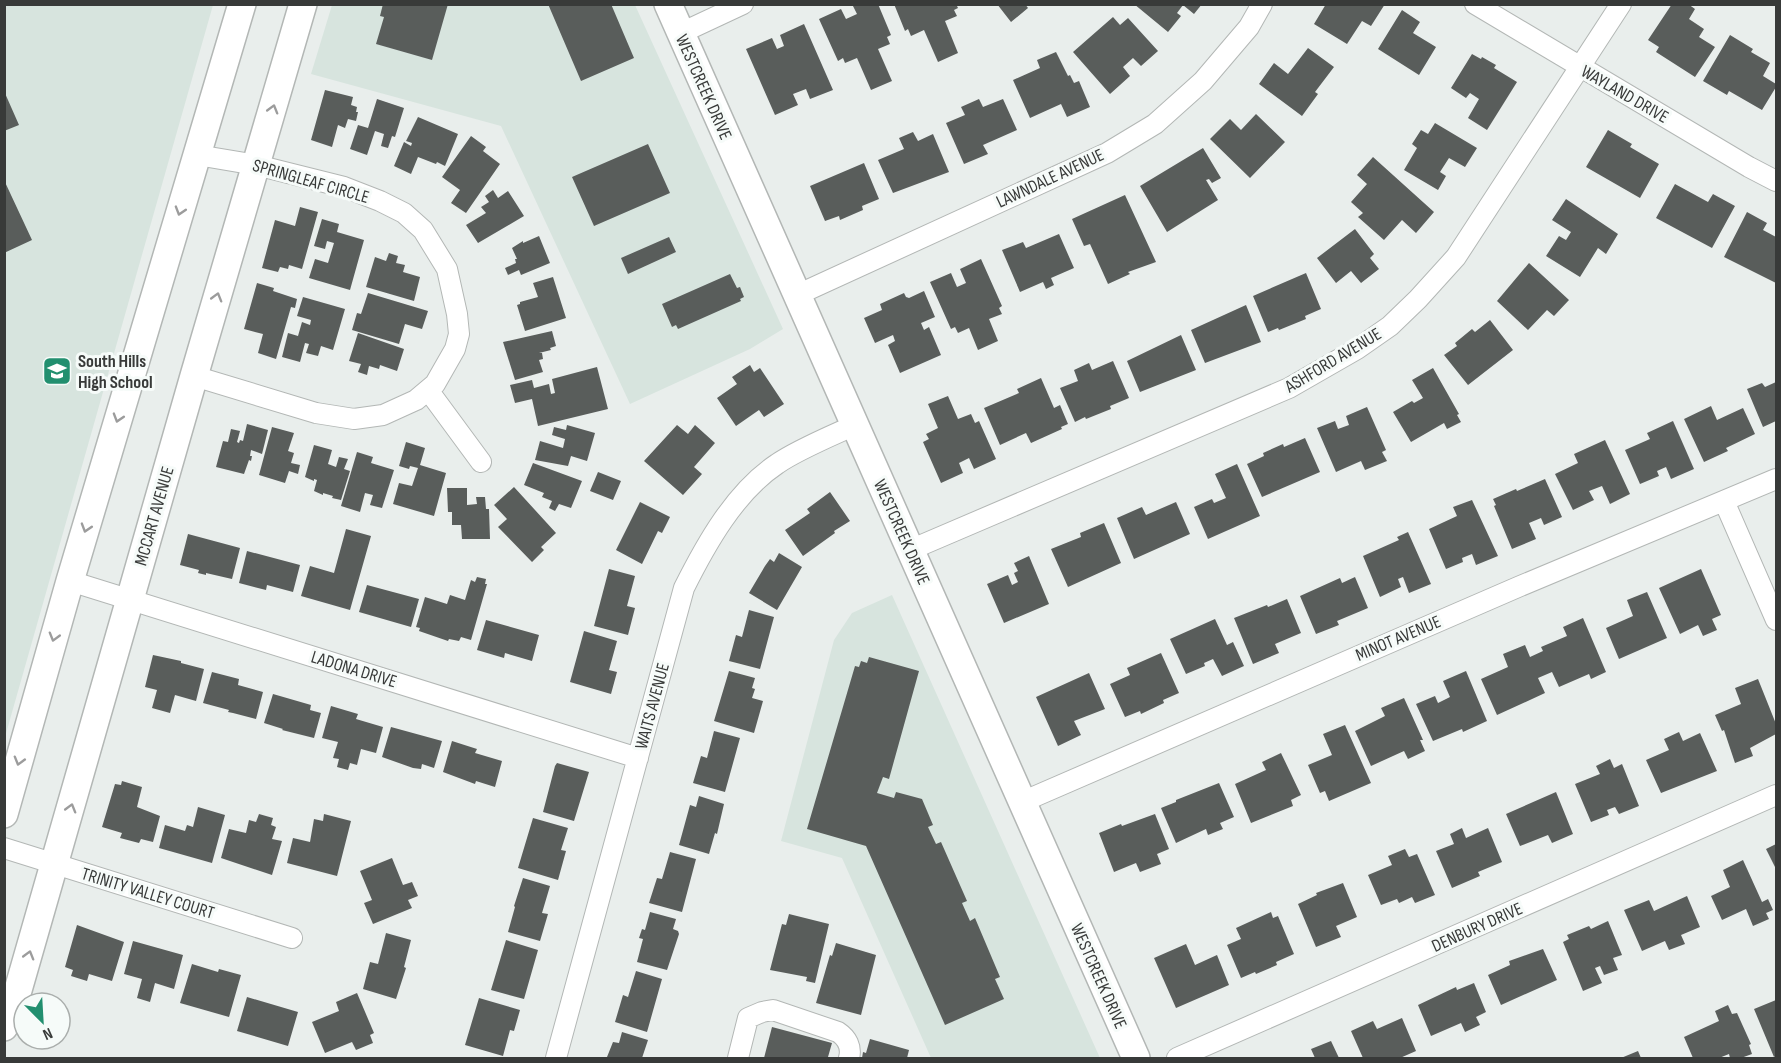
<svg xmlns="http://www.w3.org/2000/svg" width="1781" height="1063" font-family="'Sofia Sans Condensed',sans-serif">
  <rect width="100%" height="100%" fill="#e9eeec"/>
  <path fill="#d7e4de" d="M5,5H213L5,737Z
    M332,5H635L783,329L750,349L630,404L501,126L311,74Z
    M892,595L1100,1058H931L842,858L781,841L834,640L852,613Z"/>
  <path fill="#595d5b" d="M383,4H448L432,60L376,44L384,17L380,16Z
    M548,4H611L634,58L581,81Z
    M852,4H878L891,35L887,37L890,44L878,49L892,81L871,90L857,58L845,63L843,58L838,61L819,19L841,9L846,19L857,14Z
    M894,4H956L958,8L954,10L957,16L945,21L958,53L938,62L924,30L911,36L908,29L905,31Z
    M997,4H1025L1028,8L1011,22Z
    M1134,4H1202L1194,14L1183,5L1177,13L1181,16L1168,32Z
    M1326,4H1385L1371,26L1362,21L1347,44L1314,24Z
    M1672,4H1688L1695,9L1689,19L1704,29L1699,37L1715,47L1695,77L1656,52L1659,47L1648,40Z
    M1402,10L1420,22L1413,33L1436,47L1419,75L1378,49Z
    M1113,17L1120,25L1128,18L1158,51L1141,66L1133,58L1123,67L1130,76L1110,94L1073,52Z
    M804,24L833,90L810,99L806,89L793,94L798,105L775,115L746,49L772,38L777,49L784,46L780,35Z
    M1730,35L1753,49L1751,52L1770,63L1763,76L1776,84V87L1762,110L1729,91L1727,95L1703,81Z
    M1308,48L1334,67L1315,92L1318,94L1302,116L1259,84L1274,63L1288,74Z
    M1056,52L1068,76L1070,75L1074,83L1079,81L1090,107L1067,117L1061,104L1030,118L1013,80L1040,68L1037,60Z
    M1472,54L1481,59L1482,57L1496,65L1494,68L1517,82L1487,130L1468,118L1479,99L1470,93L1466,98L1451,88Z
    M325,90L353,97L351,105L357,107L356,112H358L356,121L348,119L345,128L338,125L332,147L311,140Z
    M4,91L19,125L4,131Z
    M377,99L404,108L395,137L392,136L388,148L381,146L384,134L375,131L367,155L350,149L358,125L368,128Z
    M979,99L983,107L1003,99L1017,130L983,145L988,154L964,164L946,123L965,115L961,107Z
    M1256,114L1285,142L1250,178L1210,139L1230,119L1241,130Z
    M418,117L458,134L445,166L437,162L436,164L418,157L411,174L394,166L404,142L411,146L412,143L406,141Z
    M1435,123L1477,148L1465,167L1449,158L1440,172L1446,176L1438,190L1404,170L1417,148L1412,144L1421,130L1428,134Z
    M1608,130L1632,144L1630,147L1659,164L1640,198L1586,167Z
    M913,132L918,141L933,134L949,172L893,193L878,160L904,149L899,138Z
    M471,136L486,147L483,151L500,164L466,213L451,203L460,190L442,177Z
    M648,144L670,193L594,226L572,177Z
    M1203,148L1221,178L1212,183L1209,179L1206,180L1218,200L1167,232L1140,186Z
    M1373,157L1434,212L1416,233L1402,220L1384,240L1358,217L1363,213L1351,202L1367,184L1357,175Z
    M864,163L879,199L862,206L863,210L840,220L839,216L825,221L810,186Z
    M4,180L32,240L4,253Z
    M1675,184L1708,202L1713,194L1735,206L1712,248L1656,218Z
    M493,190L498,198L508,191L524,216L478,243L466,225L486,213L481,207L489,202L485,196Z
    M1125,195L1156,262L1128,272L1130,274L1108,284L1090,244L1084,246L1072,219Z
    M1566,199L1618,234L1606,254L1598,248L1580,277L1546,256L1559,236L1566,240L1571,232L1552,220Z
    M300,207L318,212L302,269L289,265L288,269L280,267L278,272L262,268L275,220L295,226Z
    M1747,212L1767,223L1763,230L1776,237V283L1724,257Z
    M322,219L339,224L337,232L364,240L350,290L309,278L315,259L328,263L334,243L327,241L325,249L314,246Z
    M1355,229L1374,254L1370,258L1379,269L1361,283L1351,271L1336,283L1317,258Z
    M1059,234L1074,268L1051,278L1054,285L1046,289L1043,282L1020,292L1002,250L1023,242L1026,248Z
    M539,236L550,263L521,275L519,270L508,275L505,268L516,263L515,259H517L512,248L523,241V243Z
    M669,237L676,252L628,274L621,258Z
    M389,253L398,256L396,263L405,265L403,272L420,277L414,301L366,287L375,257L386,261Z
    M981,259L1002,306L999,308L1002,314L989,319L998,341L978,350L969,328L958,333L955,327L951,329L930,282L951,273L957,287L966,283L960,269Z
    M1529,263L1569,300L1554,316L1547,310L1528,330L1497,301Z
    M1306,273L1321,309L1305,316L1306,319L1279,330L1278,328L1268,332L1253,296Z
    M730,274L737,288L740,287L744,297L740,299L741,301L678,329L676,325L672,327L662,304Z
    M553,277L566,318L525,331L517,305L520,304V302L538,297L533,283Z
    M257,283L274,288L273,291L297,299L295,308L291,307L276,359L258,353L263,334L244,329Z
    M924,291L935,317L921,323L924,330L929,327L941,355L900,373L888,345L895,341L893,335L875,343L864,318L882,310L880,304L904,293L906,297L909,298Z
    M368,293L428,311L422,329L405,324L399,344L352,330L357,313L361,314Z
    M303,297L345,309L333,350L321,346L318,356L306,353L309,344L305,343L300,362L282,357L288,333L298,336L302,322L310,325L311,320L297,316Z
    M1246,305L1261,342L1205,363L1191,330Z
    M1490,320L1513,350L1468,385L1444,355L1457,346L1455,343L1472,329L1475,332Z
    M552,331L556,346L550,348L551,350L539,353H542L543,359L539,360L543,372L515,380L503,342Z
    M358,333L404,349L397,371L380,365L379,369L369,366L367,375L358,372L361,364L349,361Z
    M1181,335L1196,370L1140,392L1127,361Z
    M1113,361L1129,398L1110,406L1111,409L1086,419L1085,417L1075,422L1060,388L1078,381L1074,370L1089,363L1092,370Z
    M750,365L754,372L760,368L784,404L764,417L759,410L736,426L717,398L737,384L732,377Z
    M597,367L608,409L538,426L532,399L515,403L510,385L532,380L534,388L549,384L551,394L555,393L552,379Z
    M1433,368L1459,414L1457,415L1461,422L1447,429L1444,423L1411,442L1393,412L1412,401L1414,403L1423,398L1412,380Z
    M1041,378L1054,408L1060,405L1068,424L1061,427L1062,429L1031,443L1026,433L1000,445L984,408L1019,393L1017,389Z
    M1776,382V421L1763,427L1747,389L1762,383L1765,387Z
    M948,396L958,419L971,414L975,423L979,421L996,459L974,469L969,458L959,463L963,473L941,483L923,442L929,439L926,434L938,428L928,404Z
    M1711,406L1717,420L1743,408L1755,434L1726,448L1728,451L1704,462L1684,419Z
    M1367,407L1386,450L1382,452L1387,461L1365,470L1361,461L1336,472L1317,428L1335,421L1338,429L1349,425L1346,416Z
    M1673,421L1694,469L1671,479L1666,467L1657,471L1659,476L1640,484L1625,450L1650,439L1647,433Z
    M247,424L268,430L262,454L251,450L250,456H252L251,461L249,460L244,474L216,467L223,441L228,442L231,429L240,431L237,442L239,443L240,440L243,441Z
    M567,425L595,433L587,461L571,456L568,466L535,460L540,441L563,448L565,439L552,435L554,427L566,430Z
    M677,425L688,434L695,425L715,443L694,467L702,474L683,495L644,461Z
    M272,427L294,433L288,451L294,453L291,463L300,465L298,474L289,471L285,483L259,475Z
    M1305,438L1320,472L1262,497L1247,464L1264,456L1263,453L1283,444L1284,447Z
    M1605,440L1630,494L1610,504L1602,486L1589,491L1594,500L1573,510L1555,474L1578,463L1574,454Z
    M406,442L425,448L420,465L446,473L434,516L393,504L399,483L412,486L418,468L410,466L409,469L399,466Z
    M314,445L332,450L328,464L336,467L339,457L348,459L344,469L350,471L341,500L332,498L333,496L323,493V495L314,491L317,480L314,479V481L305,477Z
    M357,452L373,457L371,463L394,470L382,508L370,505L373,495L365,493L360,512L341,506Z
    M533,463L582,481L571,508L559,504L555,511L549,508L552,501L542,497L544,493L524,485Z
    M1237,464L1260,516L1208,539L1194,507L1212,499L1214,503L1226,498L1215,474Z
    M598,472L621,481L613,500L590,491Z
    M1545,479L1562,517L1544,525L1541,518L1529,523L1536,539L1512,549L1494,506L1496,505L1493,499L1516,489L1517,491Z
    M514,487L556,533L541,547L544,550L532,562L498,527L507,519L494,505Z
    M447,488H467V505L477,504L476,497H485L486,509H489L490,539H462L461,525H452V512H448Z
    M830,492L850,521L834,531L835,533L803,556L785,530L810,513L807,509Z
    M1472,500L1498,556L1476,565L1472,554L1462,558L1463,562L1446,569L1429,529L1457,516L1453,507Z
    M640,502L670,517L662,533L658,531L642,564L616,550Z
    M1176,502L1190,534L1134,559L1117,518L1142,507L1146,515Z
    M1104,523L1121,563L1068,587L1051,549L1081,537L1080,533Z
    M346,529L371,536L350,610L301,596L310,566L334,573Z
    M1408,532L1431,584L1409,593L1403,577L1398,579L1401,587L1380,597L1363,556L1399,540L1397,537Z
    M188,534L240,548L232,579L206,573V575L198,573L199,570L180,565Z
    M247,551L300,565L293,592L267,585L266,590L239,583Z
    M779,553L802,567L777,610L749,593L765,566L770,559L774,562Z
    M1029,556L1049,604L1004,623L987,584L1008,575L1012,585L1018,582L1014,573L1018,571L1014,563Z
    M609,569L635,576L627,606L635,608L628,635L594,626Z
    M1701,569L1721,615L1712,619L1717,630L1703,636L1698,625L1680,634L1659,588Z
    M477,577L486,579L485,584H487L471,640L461,637L459,641L449,639L448,641L419,631L420,628L416,627L425,597L447,604L450,595L465,600L471,580L475,582Z
    M1355,577L1368,608L1337,621L1339,625L1316,634L1300,596L1340,578L1342,583Z
    M367,585L419,599L411,627L359,612Z
    M1647,592L1667,638L1619,659L1606,628L1633,616L1627,600Z
    M1287,599L1301,633L1275,644L1279,653L1253,664L1234,618L1267,605L1268,607Z
    M749,610L774,617L760,669L729,661L736,635L742,637Z
    M1583,618L1606,672L1591,679L1589,674L1559,687L1552,672L1538,678L1545,693L1497,715L1481,679L1508,667L1503,654L1525,645L1530,657L1543,651L1541,647L1567,636L1563,627Z
    M1215,619L1227,645L1233,642L1244,666L1222,676L1213,659L1204,663L1205,666L1186,674L1170,639Z
    M486,620L539,635L532,661L505,653L504,658L477,650Z
    M584,631L617,641L609,670L617,672L611,694L570,682Z
    M1161,653L1179,693L1163,700L1164,703L1141,714L1140,711L1125,717L1110,684L1130,675L1127,668Z
    M153,655L181,661V663L204,669L196,701L175,695L170,713L152,708L157,690L145,687Z
    M869,657L919,671L889,779L883,777L877,793L894,798L896,792L922,799L933,825L928,827L936,844L941,842L967,901L962,903L970,921L975,918L1000,977L995,979L1004,999L945,1025L866,846L807,829L855,666L859,667L861,661L867,663Z
    M729,671L755,678L752,688L755,689L752,698L763,701L754,733L714,721Z
    M1466,671L1487,721L1463,732L1462,729L1433,741L1416,704L1435,696L1438,703L1450,697L1443,681Z
    M212,672L239,679L238,685L263,692L256,719L233,713L228,712L229,710L203,703Z
    M1089,673L1105,709L1074,721L1081,735L1058,746L1036,697Z
    M1758,679L1776,724V734L1750,748L1753,756L1735,763L1724,730L1722,731L1715,715L1741,704L1735,688Z
    M273,694L311,705L310,710L321,713L314,738L282,730L283,729L264,723Z
    M1404,698L1423,740H1420L1425,751L1408,759L1404,751L1371,766L1355,731L1385,716L1381,708Z
    M331,706L358,714L356,719L383,727L376,753L361,749L357,765L350,763L348,770L337,767L339,759L333,758L338,742L322,738Z
    M1345,725L1371,783L1329,801L1325,791L1320,793L1308,765L1332,755L1323,734Z
    M391,727L442,741L434,768L422,764L421,769L413,768L382,757Z
    M714,731L740,738L725,792L693,783L701,756L707,758Z
    M1679,732L1683,741L1700,733L1717,771L1661,793L1646,760L1669,750L1664,739Z
    M452,741L477,749L475,753L502,761L495,787L476,781L475,784L443,772Z
    M1281,753L1301,795L1291,800L1293,806L1251,823L1235,784L1266,770L1262,762Z
    M1610,759L1614,768L1622,764L1639,806L1619,814L1615,807L1607,810L1609,815L1591,822L1575,784L1600,774L1596,766Z
    M557,763L589,772L574,821L543,812L555,766Z
    M122,781L142,787L137,807L160,816L153,842L141,839L139,843L120,838L122,833L102,827L115,784L121,785Z
    M1219,783L1234,817L1220,823L1223,829L1208,835L1206,829L1176,843L1161,808L1176,802V800Z
    M1556,792L1573,834L1552,843L1548,835L1520,846L1506,814Z
    M699,796L724,804L717,834L715,833L709,854L679,845L690,805L696,807Z
    M198,807L225,815L212,863L159,848L165,825L185,831L187,825L193,827Z
    M259,814L273,818L271,825L276,827L272,839L282,841L272,875L221,858L229,829L246,833L249,820L256,822Z
    M324,814L351,821L337,876L287,863L293,838L310,842L314,819L323,821Z
    M1155,814L1169,849L1157,854L1161,864L1140,872L1136,863L1114,872L1099,833L1121,824L1122,826Z
    M533,818L568,828L561,850L566,851L558,880L518,868Z
    M1462,828L1466,838L1488,828L1502,862L1478,872L1480,876L1452,888L1436,851L1454,844L1450,834Z
    M1776,844V869L1766,849Z
    M1405,849L1409,857L1417,854L1435,895L1415,903L1412,897L1399,903L1397,899L1381,905L1368,875L1392,865L1388,856Z
    M670,852L696,859L682,912L649,903L657,878L662,879Z
    M392,858L403,885L412,882L418,896L408,900L412,908L373,924L364,903L372,900L360,871Z
    M1743,860L1762,902L1768,899L1773,910L1766,913L1769,919L1753,926L1746,909L1722,920L1711,896L1730,887L1723,870Z
    M523,878L550,886L542,913L548,914L540,941L508,932L515,907L514,906Z
    M1343,883L1357,917L1336,926L1341,937L1316,947L1298,904L1317,895L1316,893Z
    M1687,896L1700,927L1681,935L1685,944L1669,950L1665,941L1642,951L1624,910L1649,900L1654,911Z
    M650,912L676,919L673,929L678,931L679,934L667,970L637,962L643,939L639,938L642,929L645,930Z
    M1271,912L1273,918L1278,916L1294,954L1276,962L1277,965L1256,974L1255,972L1241,978L1227,945L1241,939L1236,928Z
    M789,914L829,924L815,983L806,981L807,977L770,970L782,924L786,925Z
    M1608,921L1622,955L1613,958L1618,970L1604,975L1600,966L1595,968L1602,983L1583,991L1563,942L1569,939L1567,935L1589,926L1591,929Z
    M77,925L124,942L112,981L89,974L87,981L71,976L73,970L65,967Z
    M386,933L411,940L404,967L406,968L396,999L363,989L370,962L378,964Z
    M506,940L538,950L524,999L491,990Z
    M133,941L183,955L174,989L155,983L150,1002L137,998L142,979L124,974Z
    M836,943L876,955L861,1015L816,1003L830,955L832,956Z
    M1186,944L1195,965L1217,955L1229,985L1176,1008L1154,958Z
    M1543,949L1557,980L1501,1005L1488,975L1510,965L1509,961Z
    M192,964L218,972L219,969L241,975L229,1017L180,1003Z
    M636,971L662,979L647,1032L615,1022L623,995L628,997Z
    M1474,983L1486,1012L1476,1017L1480,1025L1465,1032L1461,1023L1431,1036L1418,1005L1456,987L1457,990Z
    M357,993L374,1033L370,1035L373,1043L356,1050L352,1042L325,1053L312,1022L339,1011L336,1002Z
    M247,997L298,1012L288,1046L237,1031Z
    M479,998L520,1010L514,1031L510,1030L503,1056L465,1045Z
    M1776,1000V1056L1774,1057L1754,1009Z
    M1728,1005L1732,1014L1737,1013L1751,1044L1749,1045L1752,1054L1741,1058H1730L1729,1054L1719,1058H1693L1684,1037L1719,1021L1715,1011Z
    M1402,1018L1416,1051L1400,1058H1363L1351,1031L1373,1021L1377,1029Z
    M772,1027L832,1043L828,1057L764,1058Z
    M622,1032L648,1040L642,1058L607,1057L613,1042L619,1043Z
    M870,1039L909,1050L907,1058H862L863,1052L866,1053Z
    M1331,1041L1339,1058H1315L1311,1049Z
    M1638,1051L1641,1058H1621Z"/>
  <g fill="none" stroke-linecap="round" stroke-linejoin="round">
    <g stroke="#b3b7b5" stroke-width="22">
      <path id="street" d="M1475,4L1749,167L1776,181
        M681,33L743,4
        M797,295L1107,153L1155,124L1203,81L1249,27L1262,4
        M194,376L316,413L354,419L383,415L416,400L435,384L455,349L459,334L457,314L447,269L423,230L404,213L380,201L344,187L256,165L197,155
        M428,390L481,462
        M1724,501L1776,620
        M910,550L1289,388L1357,349L1390,326L1418,299L1456,257L1621,4
        M70,581L638,758
        M1022,802L1518,587L1776,479
        M4,848L292,938
        M556,1058L684,588C706,544 735,492 777,464C797,450 831,436 855,425
        M738,1058L748,1018L762,1012L773,1010L838,1032C847,1038 852,1047 849,1058
        M1177,1058L1776,795"/>
    </g>
    <g stroke="#b3b7b5" stroke-width="30">
      <path id="secondary" d="M668,4L1136,1058
        M4,814L70,581L242,4
        M4,1027L12,1011L194,376L303,4"/>
    </g>
    <use href="#street" stroke="#fff" stroke-width="20"/>
    <use href="#secondary" stroke="#fff" stroke-width="27"/>
  </g>
  <defs><path id="oneway-chevron" d="M-2-3.5L2.5 0L-2 3.5" fill="none" stroke-width="1.6" stroke-linecap="round" stroke-linejoin="round" transform="scale(1.5)"/></defs>
  <g stroke="#9c9c9c">
    <use href="#oneway-chevron" transform="translate(273 109) rotate(-74)"/>
    <use href="#oneway-chevron" transform="translate(180 211) rotate(107)"/>
    <use href="#oneway-chevron" transform="translate(217 297) rotate(-74)"/>
    <use href="#oneway-chevron" transform="translate(118 418) rotate(107)"/>
    <use href="#oneway-chevron" transform="translate(86 528) rotate(107)"/>
    <use href="#oneway-chevron" transform="translate(54 637) rotate(106)"/>
    <use href="#oneway-chevron" transform="translate(19 761) rotate(106)"/>
    <use href="#oneway-chevron" transform="translate(71 808) rotate(-74)"/>
    <use href="#oneway-chevron" transform="translate(29 955) rotate(-74)"/>
  </g>
  <defs>
    <g id="school-square" transform="scale(1.5)"><rect x="-9" y="-9" width="18" height="18" rx="4" fill="#228f6f" stroke="#f6fbf9"/><path d="M0-5L7-2L0 1L-7-2ZM-4 1L0 2.5L4 1V4Q0 6-4 4Z" fill="#fff"/></g>
  </defs>
  <g fill-rule="evenodd">
    <use href="#school-square" x="57" y="371"/>
  </g>
  <g text-anchor="middle" stroke-width="6" stroke-linejoin="round" paint-order="stroke">
    <g font-size="18" fill="#383a39" stroke="#f6fbf9">
      <text transform="translate(704 87) rotate(66)" y="6">WESTCREEK DRIVE</text>
      <text transform="translate(1625 94) rotate(30)" y="6">WAYLAND DRIVE</text>
      <text transform="translate(1050 178) rotate(-25)" y="6">LAWNDALE AVENUE</text>
      <text transform="translate(311 181) rotate(16)" y="6">SPRINGLEAF CIRCLE</text>
      <text transform="translate(1333 360) rotate(-31)" y="6">ASHFORD AVENUE</text>
      <text transform="translate(154 516) rotate(-74)" y="6">MCCART AVENUE</text>
      <text transform="translate(902 532) rotate(66)" y="6">WESTCREEK DRIVE</text>
      <text transform="translate(1398 638) rotate(-23)" y="6">MINOT AVENUE</text>
      <text transform="translate(354 669) rotate(17)" y="6">LADONA DRIVE</text>
      <text transform="translate(652 706) rotate(-75)" y="6">WAITS AVENUE</text>
      <text transform="translate(148 893) rotate(17)" y="6">TRINITY VALLEY COURT</text>
      <text transform="translate(1477 927) rotate(-24)" y="6">DENBURY DRIVE</text>
      <text transform="translate(1099 976) rotate(66)" y="6">WESTCREEK DRIVE</text>
    </g>
    <g font-size="18" font-weight="bold" fill="#383a39" stroke="#f6fbf9" text-anchor="start">
      <text x="78" y="367">South Hills<tspan x="78" dy="21">High School</tspan></text>
    </g>
  </g>
  <rect width="1781" height="1063" fill="none" stroke="#383a39" stroke-width="12"/>
  <g transform="translate(42 1021) rotate(156)"><circle r="28" fill="#f6fbf9" stroke="#aaaeac" stroke-width="1.5"/>
  <path d="M0-4.5L10 22L0 15L-10 22Z" fill="#228f6f"/>
  <text y="-9" font-size="16" font-weight="bold" text-anchor="middle" fill="#383a39">N</text>
  </g>
</svg>
